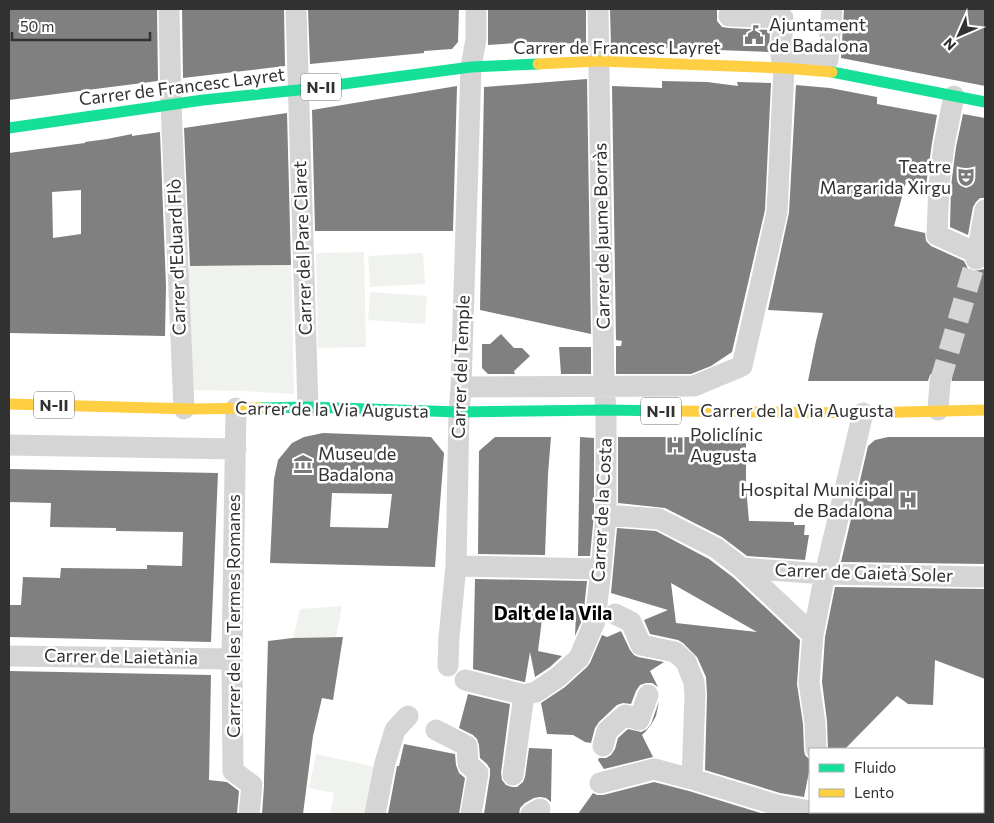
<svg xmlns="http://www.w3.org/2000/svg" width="994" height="823" font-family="Commissioner,sans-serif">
  <rect width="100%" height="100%" fill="#fff"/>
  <path fill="#f0f3ed" d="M364,252L366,347L318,348L316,253Z
    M423,253L425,284L370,287L368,256Z
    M288,265L291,266L294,394L242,391L193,390L187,266Z
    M370,292L427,296L425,324L368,320Z
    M342,606L336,637L293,638L300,609Z
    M316,754L376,767L366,814H330L334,793L309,788Z"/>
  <path fill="#808080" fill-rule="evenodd" d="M9,9H157L158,81L9,100Z
    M182,9H284L285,66L183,78Z
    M308,9H459L458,42L452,49L424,51V53L310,64Z
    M488,9H586V44L530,42L488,45Z
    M610,9H717V21L722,27L729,28L770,30L769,52L611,46Z
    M844,9H985V86L841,58Z
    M587,79L591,334L480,310L484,87Z
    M662,81L707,82L738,86L737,82L771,83L765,210L732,352L711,366L691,374H616V346H621L622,341L616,340L612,86L662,88Z
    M796,85L830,88L877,97V104L937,115L932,143L926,185L906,182L894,226L925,233L926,241L931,246L964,261L968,269L974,271L985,269V381H952L951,376L947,372L940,370L935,371L930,375L928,381H808L816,341L823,313L768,310L789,213Z
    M457,86L453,231H315L312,110Z
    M287,113L291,265L190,266L184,128Z
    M963,114L985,118V198H980L976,202L973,207L968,235L950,227L951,186L956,147Z
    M160,132L166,286L165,336L9,333V153L85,143V142L107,139L132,134V136ZM81,190V234L53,238L52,192Z
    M501,334L514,348H522L530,356L514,371L515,374H488L482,368V344H490Z
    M559,347H591V374H561Z
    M323,433L431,437L444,453L435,567L270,563L274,479L278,460L292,443L304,437ZM332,493L392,494L388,528L330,527Z
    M495,437H551L548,474L545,555L478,554L479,451Z
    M580,437L594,438V514L590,556H578Z
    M618,437H746V487L749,521L794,522V525H805L804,535H809L805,560L747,556L722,537L665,508L618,503Z
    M888,437H985V564L841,562L868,446L875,440Z
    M9,469L218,473L211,642L9,637V605H21L23,577L60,578L61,568L147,569V565L182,566L183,532L116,531V528L50,527L51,503L9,502Z
    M617,528L656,531L709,559L734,578L800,640L797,684L803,724L804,750L805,755L809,759V772L804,797L780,793L705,770L707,695L706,677L697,657L683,643L678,640L650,634L644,620L668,610L611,593ZM671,583L757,632L676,623Z
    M475,579L587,581L583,618L575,636L576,612L543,611L538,651L562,656L550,667L535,677L530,652L525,682H524L473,669Z
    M835,587L985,589V679L935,660L933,705L908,704L897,696L845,749H828L827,721L822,682L825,637Z
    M621,631L630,650L634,655L638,657L664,662L650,671L658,687L652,683H646L640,685L636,691L631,704L623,703L617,705L599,722L595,728L591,743L585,742L573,735L547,734L541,703L565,687L587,667L590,663L602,635L607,637Z
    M343,637L333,700L322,698L313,736L303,814H262L264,786V780L268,641L293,638Z
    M9,671L211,675L209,780L227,782L239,791L237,814H9Z
    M468,694L510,704L501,773L502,780L506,785L512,787H517L523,782L525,777L529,748L552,749L551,802L546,798L540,797L534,798L525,803L520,808L519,814H484L490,775V769L487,764L480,758L479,745L477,739L473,735L459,728Z
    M659,701L656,716L651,725L646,731L642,735L653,757L604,769L598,760L599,758H606L611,755L615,749L618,738L628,729L641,732L647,729L651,724Z
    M404,744L455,754L456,765L459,773L465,778L459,814H388L397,766H399Z
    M654,782L689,791L764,814H578L593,793L597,795H603Z"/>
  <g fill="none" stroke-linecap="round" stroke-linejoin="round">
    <path stroke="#d6d6d6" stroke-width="21" stroke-dasharray="21 11" stroke-linecap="butt" d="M940,382L976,259"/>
    <path stroke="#d5d5d5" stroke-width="21" d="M169,9L171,105L184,409
      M296,9L308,407
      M730,9L729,16L783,18L781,57L828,60L832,9
      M954,96L944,145L939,185L937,235L985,257
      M976,259L985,210
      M461,387L694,386L742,366L777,212L784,68
      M236,408L232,659L233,771L252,785L249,814
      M938,410L940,382
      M9,445L236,449
      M606,515L659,519L716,548L742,568L813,635L809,682L815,723L816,749
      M456,566L601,569
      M742,568L825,574L985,577
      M615,614L631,622L641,645L675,652L686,662L694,682L695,695L692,779
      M813,635L825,574L863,413
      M9,656L232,659
      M448,666L449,637L456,566L459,412L461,387L471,67L476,39V9
      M465,680L524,695L536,692L558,677L579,658L595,621L601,569L606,515V410L604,387L598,9
      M436,730L467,746L468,764L478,773L471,814
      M603,746L607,731L625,715L639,720L648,695
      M513,775L524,695
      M600,783L654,769L692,779L777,805L810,811
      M375,814L385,763L395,730L408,716
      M531,814L540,809"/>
    <path stroke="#16e098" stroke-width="11" d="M832,72L985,102
      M9,128L203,100L298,90L471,67L538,64
      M259,408L308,407L459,412L606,410L673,411"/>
    <path stroke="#ffcf43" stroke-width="11" d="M538,64L599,61L784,68L832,72
      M9,404L192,409L259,408
      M673,411L863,413L985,410"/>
  </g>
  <defs>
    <g id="civic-bare" transform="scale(1.5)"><path d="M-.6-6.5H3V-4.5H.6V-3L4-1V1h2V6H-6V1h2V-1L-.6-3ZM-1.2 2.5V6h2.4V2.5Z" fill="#797979" stroke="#fff" stroke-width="2.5" paint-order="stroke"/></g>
    <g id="theatre-bare" transform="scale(1.5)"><path d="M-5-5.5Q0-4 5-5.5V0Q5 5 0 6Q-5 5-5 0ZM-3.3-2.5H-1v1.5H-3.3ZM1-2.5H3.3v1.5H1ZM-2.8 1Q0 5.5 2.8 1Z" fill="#797979" stroke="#fff" stroke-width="2.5" paint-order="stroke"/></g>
    <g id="hospital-bare" transform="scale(1.5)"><path d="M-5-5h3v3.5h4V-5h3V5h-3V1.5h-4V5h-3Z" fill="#797979" stroke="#fff" stroke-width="2.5" paint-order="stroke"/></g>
    <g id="museum-bare" transform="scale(1.5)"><path d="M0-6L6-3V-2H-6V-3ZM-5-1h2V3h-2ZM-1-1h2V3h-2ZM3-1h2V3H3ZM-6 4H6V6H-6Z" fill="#797979" stroke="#fff" stroke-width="2.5" paint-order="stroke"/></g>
  </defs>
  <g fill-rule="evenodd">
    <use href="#civic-bare" x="754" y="35"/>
    <use href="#theatre-bare" x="966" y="177"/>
    <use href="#hospital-bare" x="675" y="445"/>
    <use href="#museum-bare" x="303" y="464"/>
    <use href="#hospital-bare" x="908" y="500"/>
  </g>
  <g text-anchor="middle" stroke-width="5" stroke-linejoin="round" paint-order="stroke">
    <g fill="#fff" stroke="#6f6f6f" stroke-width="1">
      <rect x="301" y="73.5" width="40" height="27" rx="4"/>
      <rect x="34" y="391.5" width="40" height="27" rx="4"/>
      <rect x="641" y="397.5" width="40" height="27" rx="4"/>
    </g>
    <g font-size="16" font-weight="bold" fill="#313131">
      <text x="321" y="93">N-II</text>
      <text x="54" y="411">N-II</text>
      <text x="661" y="417">N-II</text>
    </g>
    <g font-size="18" fill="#313131" stroke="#fff" text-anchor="start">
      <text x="769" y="31">Ajuntament<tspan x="769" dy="21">de Badalona</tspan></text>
      <text x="951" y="173" text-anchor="end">Teatre<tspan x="951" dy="21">Margarida Xirgu</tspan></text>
      <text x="690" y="441">Policlínic<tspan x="690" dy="21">Augusta</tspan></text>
      <text x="318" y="460">Museu de<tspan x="318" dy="21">Badalona</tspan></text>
      <text x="893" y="496" text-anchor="end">Hospital Municipal<tspan x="893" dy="21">de Badalona</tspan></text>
    </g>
    <g font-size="18" fill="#313131" stroke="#fff">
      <text x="617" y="54">Carrer de Francesc Layret</text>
      <text transform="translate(182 87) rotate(-7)" y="6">Carrer de Francesc Layret</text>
      <text transform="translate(602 236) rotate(-91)" y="6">Carrer de Jaume Borràs</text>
      <text transform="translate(303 248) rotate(-92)" y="6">Carrer del Pare Claret</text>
      <text transform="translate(177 257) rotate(-92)" y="6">Carrer d'Eduard Flò</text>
      <text transform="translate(461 367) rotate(-88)" y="6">Carrer del Temple</text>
      <text transform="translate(332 410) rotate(1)" y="6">Carrer de la Via Augusta</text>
      <text x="797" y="417">Carrer de la Via Augusta</text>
      <text transform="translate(602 510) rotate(-87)" y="6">Carrer de la Costa</text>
      <text transform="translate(864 573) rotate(2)" y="6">Carrer de Gaietà Soler</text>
      <text transform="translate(234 616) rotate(-90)" y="6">Carrer de les Termes Romanes</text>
      <text transform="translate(121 657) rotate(1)" y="6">Carrer de Laietània</text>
    </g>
    <g font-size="19" font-weight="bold" fill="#000" stroke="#fff">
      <text x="553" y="620">Dalt de la Vila</text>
    </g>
  </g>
  <rect width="994" height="823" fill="none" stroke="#313131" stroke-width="20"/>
  <rect x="809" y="748" width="175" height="65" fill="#ffffff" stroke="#adadad"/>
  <rect x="819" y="764" width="25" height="8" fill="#16e098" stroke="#adadad"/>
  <text x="854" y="773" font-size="15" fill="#313131">Fluido</text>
  <rect x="819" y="789" width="25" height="8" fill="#ffcf43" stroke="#adadad"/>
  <text x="854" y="798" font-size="15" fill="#313131">Lento</text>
  <g transform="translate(959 35) rotate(225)" stroke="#ffffff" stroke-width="4" paint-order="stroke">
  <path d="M0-4L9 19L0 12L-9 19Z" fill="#313131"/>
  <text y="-8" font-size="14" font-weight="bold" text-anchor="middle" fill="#313131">N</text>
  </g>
  <path d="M12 32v8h138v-8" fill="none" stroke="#313131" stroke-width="2.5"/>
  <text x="20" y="32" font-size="15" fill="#313131" stroke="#ffffff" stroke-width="4" paint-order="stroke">50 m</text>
</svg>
